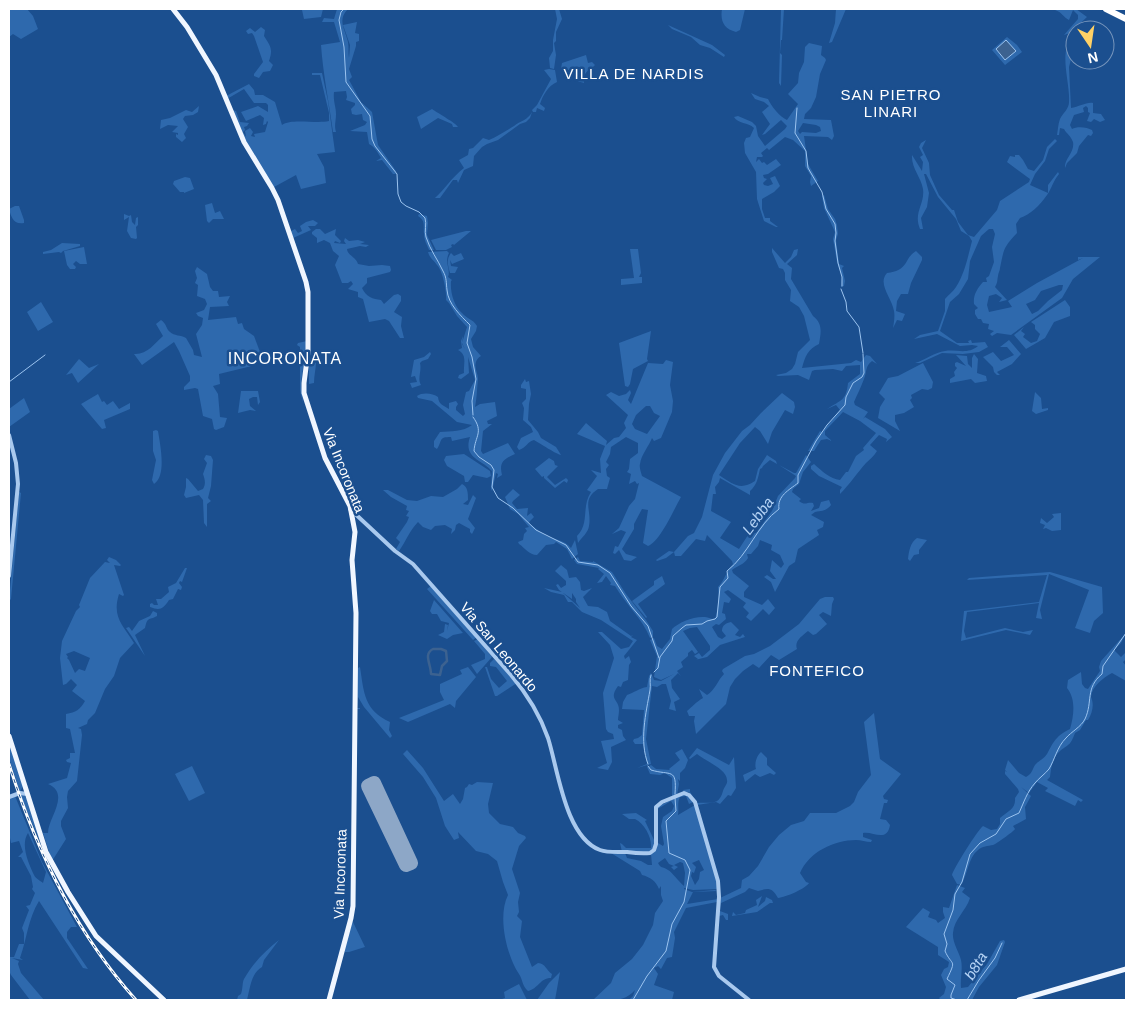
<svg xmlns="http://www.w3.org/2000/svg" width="1135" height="1009" font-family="Helvetica,sans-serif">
  <rect width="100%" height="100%" fill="#1b4f8f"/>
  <path fill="#2e69ad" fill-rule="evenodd" d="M9,9H27L33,16L38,29L21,39L13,34L9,37Z
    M307,9H323L321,17L304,19L302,10Z
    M337,9H348C337,20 345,29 348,42C349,47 348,53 349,58L350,45L343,25L357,22L355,33L359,34V41L356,42V46L349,69L352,77L349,80L361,102L372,112L378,145L396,171V174H393L382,160L376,161L381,158C378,153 375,147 369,144L367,132L350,131L365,125L367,122L363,120L362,114L356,115L352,114L351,109L355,105V103L346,100L347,97L346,91L334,92C333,102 336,106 336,114C336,121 334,125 336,132H333C329,102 323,74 321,45L340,42L334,22H322L324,18L334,19Z
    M555,9H559L562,19L556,32V41L554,43L556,55L554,69L550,68L549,58L553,51V40L557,19Z
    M722,9H745L740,30L736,32C724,29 720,21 722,9Z
    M781,9H784L782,40H781L780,53L782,55L781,86L779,83Z
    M836,9H846L832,42L829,43L835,23Z
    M1056,9H1076L1087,17L1070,33L1064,35L1078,19V15L1073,10L1069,20C1063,17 1062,12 1055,10Z
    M668,25L712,45L725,55L724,57L710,48L700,45L691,37L672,29Z
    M261,27L265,30L264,36C271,47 273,49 269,61L273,65L270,71L263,72L259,78L254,76V74L263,62L254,36L252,33L248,34L246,31L250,28L255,32Z
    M1007,37L1017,45L1022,52L1005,65L992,50Z
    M809,43L822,46L821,55L825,58L826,60L820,74L816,97L811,108L805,114L804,119L831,120L834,136L832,140L828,137L804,136L808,164L818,181L811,186L810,182L811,176L805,166V151L793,140L785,137L769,150L767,148L761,153L763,156L762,157H757L756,162L759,159L762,163L764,162L767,165L776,159L781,165L768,174L763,175L764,178L767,179L763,183L764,185L768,186L773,184L770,178L775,176L780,186L774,192L762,199V209L765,218H770V221L778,227H776L764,221L757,199L756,172L745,153L744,143L746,138L750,137L754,128C748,122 738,124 734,117L738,116L752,122L756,126L758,136L765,146L785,129L787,126L781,120L765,134L762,135L770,124L762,112L769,106L764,102L755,99L751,93L760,97L768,99C771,106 780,117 787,120L798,104L788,94L798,83L799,73L804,62L805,47ZM803,123L816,125L820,127L821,131L816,133L802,132L800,134L798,131Z
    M1067,47L1071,59L1069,67L1071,108C1079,107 1086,102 1093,103V113L1101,114L1105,120L1100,122L1094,119L1091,122L1087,121L1090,113L1088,112V108L1086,106L1083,108L1084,112L1074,115L1070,125L1072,129C1077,126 1087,127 1092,130L1093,133L1091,136L1088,135L1079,146L1077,153L1067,163L1065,168C1064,159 1075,152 1073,142C1071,136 1066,133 1064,129L1060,128L1059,135H1057C1058,130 1058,124 1060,119C1063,113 1069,109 1069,102C1070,86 1062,61 1067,47Z
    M586,55L588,63L592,62L595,65C588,73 584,69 584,83L574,80V69L565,71L561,69L562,63Z
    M549,69L555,70L557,82C548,86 543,95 540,104L545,108L544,111L537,108L536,112H533L532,110L537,105L551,79L544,70Z
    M312,73H322L328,101L335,152L317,154L324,167L326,183L301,189L296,175L274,187L247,146L231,110L236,111L240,122L249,123L247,126L244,127L245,130L243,132L246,137L245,131L250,128L253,132L251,136L255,137L254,134L265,132L268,122L267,121L266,124L263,125L264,118L260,115L246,121L241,112L258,106L268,112V105L266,103H254L244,89L227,99L226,96L249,84L254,90L255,95H263L275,102L282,125C291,118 316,124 329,121V113L320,75H312Z
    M199,106L198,112L193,115L185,116L183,119L188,127L184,134L186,138L182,142L176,137V134L178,135V133L172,132L178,126L168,125L160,129L161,120L170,118L186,110L192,112Z
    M432,109C439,114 456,123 458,127H453L452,124L438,118L421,129L417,117Z
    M532,112L530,118L526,122L520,124L498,140L487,144L482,147L474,156L473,166L464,170L458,183L457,180H453L440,198H435C445,189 451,178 464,168L459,160L468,155L469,149L473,148L483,138L489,140C498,136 506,131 514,126C520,121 528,120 532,112Z
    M1055,139L1057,141L1049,149L1045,161L1035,174L1030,185L1048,193V185L1058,172L1059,174C1053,181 1052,188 1047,195C1040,205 1030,215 1020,218L1016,224L1017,233C1003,248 1004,249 1000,268C1000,271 998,273 998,276C997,280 998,282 995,287L1007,300L999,302L1002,298L996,294L989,296L987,305L989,312L1012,307L1008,301L1037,283L1083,258L1078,260V257H1100L1073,279L1062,298L1011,335L997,333L992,336L990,334L994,331L988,329L989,324L983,323L981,319H978L975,314V310L978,308L974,304C973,295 977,289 983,282H987L986,278L989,276L994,262L992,247L995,234L993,229H989L981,236L970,261L968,279L959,294L950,302L940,331L957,343H969L968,341L971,340L972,343L985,342L988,347L979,352L963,354L942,353L920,363H915C925,360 935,352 945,351C957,349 967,355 978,346L972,345L960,346L937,334L914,339L920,335L938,331L945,311V299C949,294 953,292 956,287C965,273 968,256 972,241L969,236L961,231L956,219L938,197L926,174H924L929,193L927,207L921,218L923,229H920C913,212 925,205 923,189C921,177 911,168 912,155L922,171L923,162L920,157L923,155L919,147L921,143L926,140L922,148L929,163L930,175L939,195L952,210H954L958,222L968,235L974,237L997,210L1000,201L1029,182L1030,179L1007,162L1010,156L1015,157V155H1019L1023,160L1028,169L1034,171L1043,160L1047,147ZM1059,285H1063L1062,290L1048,301L1038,311L1032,314L1026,304L1035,300L1041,291Z
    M185,177L190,178L194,189L184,193V192H180L173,184L174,181Z
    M824,195L828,209L835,219L837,225L838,234L836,240L839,264L844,266L842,268L845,281L844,286L841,287L842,277L837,262L833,239L835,232L824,208L822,196Z
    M212,203L215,213L220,211L224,219H213L209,223L207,221L205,205Z
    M15,206H19L24,220V223C13,225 11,216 9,209Z
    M124,214L129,216L131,215L132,222L135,225L136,218L138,217V225L136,227L137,238L136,239L131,238L127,231L129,217L124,220Z
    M419,214L427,216L428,223L427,235L434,250H429C427,245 424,240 424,234C423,226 426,221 418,216Z
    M313,220L318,223L315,226H308L311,230L293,238L291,231L295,229L298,233L302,231L300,226L306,222Z
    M316,229H320L325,234L336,229L335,235L341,241L340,243L335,241L334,243L346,244L344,241L345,238L349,241L358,240L365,242L360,244L369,245L366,247L360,246L347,249C347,255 356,257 358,264L369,266L382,265L390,266L391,270L390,272L367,278V283L362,288C366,297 373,299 381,300L384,304L394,295L398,294L401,296V301L394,312L402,317L401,326L404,338H400L389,321L385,319L369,322L363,299L358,297V292L348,289L353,284L351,281L348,283H342L335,265L339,256L333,251L330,243L324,240L317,243V238L312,234V232Z
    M466,231H471L454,245L453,244L451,245L452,247L446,250H436L431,240Z
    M62,243L80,244V246L63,251L61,253L59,252L43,254V252L51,250Z
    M84,247L87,264H80L76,261L73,264L76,267L75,269H70L67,265L64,251Z
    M772,248L785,263L791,257L794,250L798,249L797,255L787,264L792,268L791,279L813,316C823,324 821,332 819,344C808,349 805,356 802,368L851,363L856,360L861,362L866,355L870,356L877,364L872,361C865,366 867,372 864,379C861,387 857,395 854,402L855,405L868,412L863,419L865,417L885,429L892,437L886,442L887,439L879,435L870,445L877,451C874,456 870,459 866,463C857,473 850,484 840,494V490L842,487L819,476L811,469V466L814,464C822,471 830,479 840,480L846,472H848L856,456L864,450L863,448L876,433L860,421L843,412L825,431V435L832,441L827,439L821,440L814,451H808L820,431L822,432L840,410L836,405L827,409C841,400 846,401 848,383L860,374V365L846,366L842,371L833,369L815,370L812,371L809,380L798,375L778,376L776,375L786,373L792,369L795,364L798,352L810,340L804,316L799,307L790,301L791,290L785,280V273L783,269L779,268L772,252Z
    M630,249H638L641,273L639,277H642V283L621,285V279L634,278Z
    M447,251L449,253C444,263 451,269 448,277L452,280L451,281C450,292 454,306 462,313C467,319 473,319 477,326L476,331L471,339L473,347L481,356C478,358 477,359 476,362C474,368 478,373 478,379C477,388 477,397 475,407L480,404L495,402L497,416L487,421L488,424H492L483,431L481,451L483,454L508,443L515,454C503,459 499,463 502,475L497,478L498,474L496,473L492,491L491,489L492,471C481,459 463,458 470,437L452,441L451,437C438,437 443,440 437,449L434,447V441L440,432C451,431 463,432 472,425L457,422L432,401L418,398L417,396C422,392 433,393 438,397C439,405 443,405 449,409V403L456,401L458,404L456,407V410L463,416L465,414L463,405L466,392L469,391L475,380L468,357L469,373L461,379L458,378L459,375L464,373C463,365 468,355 458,350L462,348L461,341L463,336L462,344L465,349L462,343L467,327L457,316L449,303L446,300C447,293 443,271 437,265C433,259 430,259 428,252Z
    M916,251L922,257V260L911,283L908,294H901L897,301L896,311L905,314L902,321L897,320L893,328C894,322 895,316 894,311C892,298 877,284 887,273C910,270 903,259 916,251Z
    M451,253L454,256L461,253L464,259L452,264L450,260L451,266L458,267L455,273H450C448,266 446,259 451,253Z
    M197,267L207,274L210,287L213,291H218L219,297L230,296L227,302L229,306L210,307L208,320L236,317L238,324L242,323L244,329L254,336L260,352L249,356L251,360H256V365L219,374L220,384L213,386L218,394L220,417L227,418L224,427L216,430L214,429L212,419L203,416L198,389L195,388L184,390V387L190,381V376L179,351L174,342L142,365L134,354C147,355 154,344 163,336L156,324L161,320C167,324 166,329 170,332C174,336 181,335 186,338L193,350L194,355L202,357L196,334L202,325L203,318L198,316L196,313L204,310L207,304L205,299L197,296L198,285L195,283L197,278L195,271Z
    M1065,300L1070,307V316L1054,322L1045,338L1026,349L1014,335L1024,327L1021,331L1025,334L1023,337L1031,343L1037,341L1040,334L1035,329V325L1031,322Z
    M41,302L53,322L38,331L27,312Z
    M651,331L647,359L648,361L633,369L630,384L628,387L625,386L619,343Z
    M1009,340L1021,354L1012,364L997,372L1000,375H997L994,372L993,367L981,355L983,357L993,352L1001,361L1014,355L1007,347H1000Z
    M307,341L301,383L303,403L300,390V347L297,345L298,343Z
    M430,352L431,354L428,359L422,361L420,363C422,371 417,379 421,385L412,388L410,383L417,382L415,376L411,377L414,360L424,357Z
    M312,353H315C318,362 314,373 314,383L309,384V364Z
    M974,354L978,359L977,373L986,376L987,381L975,383L971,379L950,383V379L955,376L954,372L957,368L955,366V363L957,362L966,366L956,355L967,356L968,364L972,368V358Z
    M79,359L89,368L99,364L78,383L72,373L66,375Z
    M666,360L673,362L670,385L673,401L672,412L661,438L654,441L652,438C649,446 641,455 640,464C639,467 641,472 642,476L681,497C674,509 660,542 648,546L643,543L648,510L642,509L634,524V529L622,549L626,554L637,557L631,561L624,560L619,550L615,554L613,553L615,546L618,547L626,532L621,530L612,534L619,528L629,506L635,499L639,483L637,484L635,481L629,484L631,474L627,472L629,469L630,459L638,453V443L626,437L611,447L610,454L606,462L609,465L606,469L607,476L610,478L607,489H598C581,500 592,510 589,526C588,533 582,537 578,543L577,536C590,523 581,507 591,492L587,490L597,476L591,470L601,473L600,459L605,446L577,434L586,423L607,441L606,445L614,438L619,437L626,428L624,423L628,415L606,395L611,392L619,396L626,394L630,390L631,393L628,400L631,404L648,363L663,364ZM646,406H650L654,413L660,416L647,434L635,429L632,424L636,415Z
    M923,363L933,382L932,388L928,390L922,389L911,395L912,398L910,400L914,407L904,413L895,415V421L900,431L878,418L880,407L885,399L879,393L888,378L898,376Z
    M525,379L526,382L529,381L531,394L529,404L528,420L538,432L541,438L556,447L561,455C558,455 539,443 534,440C528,441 526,448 519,450L517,447L521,438L533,432L531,427L523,420L524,408L522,403L526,399V389L521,388V385Z
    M241,391H258L260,402L258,405L257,397H253L249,399L250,406L256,411L250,410L238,413Z
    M1035,392L1041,398L1042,409L1048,408V410L1036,414L1032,411Z
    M782,393L794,402L795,407L793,414L785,410L772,432L768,444L760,431L755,427L740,443L719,475C733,484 740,491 755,481L758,469L767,455L776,461L777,464L770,460L763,466L762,468L760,469C758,478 757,485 750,491V495L720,478L719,482L715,487L716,494H713L711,511L731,522L720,538L739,549L750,532L756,533L772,511L778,496L795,478L796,476L779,465L794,473H796L806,455L811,462L803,472L799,484L793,489L792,492L801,499L799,501C805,506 807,502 813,503L814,506L811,511L819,508L821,502L829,500L831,505C825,512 823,510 815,512L811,515L824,522L823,527L817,530L819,535L798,549L795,562L789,566L775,592L771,582L764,577L767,575L773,579H776L770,571L772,560L781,568L784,564L780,555L771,550L772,545L760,540L758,546L751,554H747L748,558C745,564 737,566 732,570L733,573L749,586L744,592V597L762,605L768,599L775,608L769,615L763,609L751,621L746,617L749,613L743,607L746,603L728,590L724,592L731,599L729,603L724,602L722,613L725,614L726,619L719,625L716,624L712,627L718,637L722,639L726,636L722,631C722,625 726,623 731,622L739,630L735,635L740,637L743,634L745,637L720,645L707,657L695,660L698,659L694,656L699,653L702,657L710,650V646L697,627L690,628L683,631L698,652L695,654L692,650L688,653V656L681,662L683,667L677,671L681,676L678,673L671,680L672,688L680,699L674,702L676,711L669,709L671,701L666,684H662L657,687L652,686L646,739L651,764L637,768L647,764L643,744H635L633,741L634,739L638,738L642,735L644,710L622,709L623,702L627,695C634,693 639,688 647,687L649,676L651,673L654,680L661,681L674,674L661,680L654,677L657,656L650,640L654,638L657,646L662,649L670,639L672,629C680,621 701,613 712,619L715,618C718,613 719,593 718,587C725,580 726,571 733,564L732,561L707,535L705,541L696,539L681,556H675L674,552L666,558L657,561L656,560L669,551L674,552L688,536L694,533L702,517L713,475L725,453L742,431L750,425L761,413Z
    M98,394L102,402L104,401L107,405L113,401L119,409L130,403V409L104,420L106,428L102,429L81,404Z
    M24,398L30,412L9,427V409Z
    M156,430L158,431C160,444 167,476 154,484L152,480L156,460L153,451V431Z
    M464,454L490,471L491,476L487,478L473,475L468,482H465L464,476L447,466L444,460L446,456Z
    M206,455L211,456L213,460L211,486L208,498L211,501L207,504V527L204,523L203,500L199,495L186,498L184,495L186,487V478L188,479L198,491L203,489C206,484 205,480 203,474L207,463L204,459Z
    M549,458L554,461L555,465L558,466L547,477L555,485L566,478L568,480L567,483L564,481L555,488L544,478V476L542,477L535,469Z
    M462,484C468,487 468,493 468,500L463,504L468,505L473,495L476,498L468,519L475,528L472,534L470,532V529L459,523L456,525L455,530L451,534L452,529L445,525L435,526L431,530L423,527L418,522C410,530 406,541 399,551L396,549L400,542L396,538L407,522L409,517L406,516L409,511L406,510L407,506L391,497L383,490H388L407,500L417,501L431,496L443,497L457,489Z
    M513,489L520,495L513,501L512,503L517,509L528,508L527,516L531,513L534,517L529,522L530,524C536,528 541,533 547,536C556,540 564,540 571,548L575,540L578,554L572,559L567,549L556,542L554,544L546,545L537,555C529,555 525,548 519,544L518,542L523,540L524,534L527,531L525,528L529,527L518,514L510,509L505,497Z
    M19,492L21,493L11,599L9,601Z
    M1061,513V530L1052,531L1046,528L1043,529L1045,525L1040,523L1041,518L1047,523L1054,517L1052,514Z
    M917,538L927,540L919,550V554L914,555L910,561L908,559C909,551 910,543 917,538Z
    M109,557L116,560L121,565L120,566L114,565L124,595L123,596L119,594C112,617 122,624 134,643L120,658L114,676L105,689L95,713L88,720L87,724L78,728L81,729L82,735L77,781L68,791L67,797L68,808L61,821V826L66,839L52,861L43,833H48C48,818 71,794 48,784L67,778L71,763L67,762L66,760L70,758V753H75L70,729L66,728V714C76,712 80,710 85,701L72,691L77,685L71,679L66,684L63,685L60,658L62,641L76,611L80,607L79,605L90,578L105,562L110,563L107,560ZM74,651L90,658L85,671L79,669L75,673L69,660L67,658L68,657L66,654Z
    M578,557L580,561L593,562V561L612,572L626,594L646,620L653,631V637L650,638C642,618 626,605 615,586L610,585L611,583L606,576L602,582L597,583L604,574L598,569L599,568L577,564L574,560Z
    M561,565L567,570L569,578L576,577L580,582L581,590L584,591L592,588L583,597L588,606L598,607L607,612L610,621L631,636L633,635L631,637L637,640L624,656L625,659L629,656L631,662L629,665L628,680L623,682L621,687L618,686C608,700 619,699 619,710C619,714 618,717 618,720L623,723L618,725V728L622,730L623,736L626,740L611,747L612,762L608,770L597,768L607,763L601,741L614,739L613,734L608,732L606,729L603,693L614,658L610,645L598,632H602L621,649L629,647L633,641L601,620L582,612L572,602H568L564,595L551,592L544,588L562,592L580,608L576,602V599L572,593V599L559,590L556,585L558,584L561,588L566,585V581L555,571Z
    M185,568H187L182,582L180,581L179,583L182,587L181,590L178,589L173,599L169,600C163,609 160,611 150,607V604L152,603L154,605H158L156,599H161L169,592L168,587L176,583Z
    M1050,572L1102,587L1103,613L1094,621L1090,633L1075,628L1089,590L1049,574L1040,610L1042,619L1036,618L1039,603L967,612L964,631L966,638L1005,628L1023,632L1033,630L1030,635L1006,630L961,641L964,611L1039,602L1047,575L967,580L969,578Z
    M662,576L665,584L638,604L647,617L646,618L632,601L654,585V581Z
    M431,586L477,637L473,640L427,589Z
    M825,597H833L834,599L832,604L831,616L823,612L819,615L827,624L816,634L813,635L808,631C802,636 794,641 797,649L779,660L771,655L759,668L753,664L743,671L735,679L730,687L726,704L696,734L694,721L695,716H689L687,711C692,707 696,702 703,698L699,689L707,695C715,690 718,680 724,674L722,671L723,669L745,656L754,654L770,646L799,624L820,599Z
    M434,600L463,633L453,635L447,639L438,635L444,632L445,624L448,625L447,631L449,623L441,621L437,614H432L430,611Z
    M153,611L157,613V616C148,621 148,616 145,628L135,635L145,656L126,628L129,627L132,631L139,621L150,616Z
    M1126,633L1121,643L1114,650L1121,657L1126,652V659L1123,662L1126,666V681L1112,673C1103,678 1092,686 1091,697C1094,704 1093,712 1088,720H1086L1080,730L1075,733C1070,746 1070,743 1060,751C1052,757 1051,769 1050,777L1047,780L1083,800L1081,802L1078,800L1075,806L1045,791L1048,788L1037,782L1029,793L1021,787L1031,796L1025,807L1026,819L1013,826L1015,829C1013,832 996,844 993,845C988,846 982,846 978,850C968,858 968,874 961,885L957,884L952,875C954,868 977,831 983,826L991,830L997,829L1000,824V818C1008,811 1016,809 1015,798L1019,792L1018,789L1005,774V771L1007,772L1005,770L1008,760L1019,773L1026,777C1032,774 1032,770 1035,765C1038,761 1044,759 1047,754C1054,741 1056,736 1070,729C1074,715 1076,699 1067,688L1068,680L1081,672L1082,684L1085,688L1088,689L1100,671L1099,667L1101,661Z
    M478,639L492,657L477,674L471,665L485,659V654L474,641Z
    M494,659L517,683L497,696H495L485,667H487L491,679L499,688L507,681L496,667L490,666V663Z
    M360,667C364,693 364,710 390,722L389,730L392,736L390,738L364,707L358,697L357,708H360V709H357L356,669Z
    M468,667L476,677L456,701L455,708L450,704L408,722L399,718L444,700L440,692V684L462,674L460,670Z
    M874,713L880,759L901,774L883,796L884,799L888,800L887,803H884L880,819L886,820L890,825C887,843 873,831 863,833V837L872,840L871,842C866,842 861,840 856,840C834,840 809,852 800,873L806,882L809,883C805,889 786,897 778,898C772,887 768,888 758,891L749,888L745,892L721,903L720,911L728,914V920H726L723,915L719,916L720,898L741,888L742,880L749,876L758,866L769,847L779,835L791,825L804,821L810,813H836L850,806L854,802L858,792L871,775L864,722Z
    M9,742L23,786L20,792L9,758Z
    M697,748L729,765L734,757L736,788L731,796L728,795L720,804L716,802L697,805L689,792H684L683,790L690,789V792L697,803C711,802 719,806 723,791C724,787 728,784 727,780C727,769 705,761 697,754L690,759L689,758Z
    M682,749L688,760L685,768L680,773V781L678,779L679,784L677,795L672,797V778L665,773L660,775L650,774L647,767L651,765L656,769L670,770L677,777L669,769L680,760L675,753Z
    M407,750L423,768L444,801L453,794L460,804L463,799L465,788L467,787L469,784L472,785L477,782L493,783L488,804L489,813L500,824L513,827L518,833L525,836L526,838L519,846L512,869L520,893L518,902L519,912L517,916L522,921L520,937L532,967L538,963C546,964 546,970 552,974L551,978C540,978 538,989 528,991C522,986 523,980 519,974C507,956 497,917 508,895L503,882L497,861L488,854L476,851L458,832L459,838L454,840L445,826L436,798L423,777L403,754Z
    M761,752L767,758V765L776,773L774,775L770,773L760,777L755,774L745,782L743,775L756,769C754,764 757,755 761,752Z
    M192,766L205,793L189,801L175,774Z
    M20,795H24L27,799L44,850Z
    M681,795H687L693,802L689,804L686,796L680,797C677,802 679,809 678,815L695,805L715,872L717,889L693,890L684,888V889L692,892L715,890L717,891L693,892L687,904L718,899L717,902L686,908L674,932L675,938L672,957L667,958L661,969L658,966L654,968L658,974L654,985L674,992L672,1000H629L633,996L635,990C624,1003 609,1000 593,1000L611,983L615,973L632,959L643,945L653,925L655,913L663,901L661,895V886L659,889C656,881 650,877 642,875L640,871L611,853H625L627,858L641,861L648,865H652L651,854L658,843L663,846L664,844L661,826L663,817L672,811L674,806L671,801L656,810L657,807ZM665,858L669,864L674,866L671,867L674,870L678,867L674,865L680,862L683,863L685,873L684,886C679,882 672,872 668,870C662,866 661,869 658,863ZM699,860L704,870L700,872L699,879L695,885L691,876L692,872L694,873L696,867L692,863Z
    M15,796L42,862L77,927H71L67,932V938L88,969L83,968L39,901C28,919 27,938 20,958L23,960L12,958L19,961L18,964L21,973L44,1000H30L11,975L9,971V957H14L19,944H24V933L22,928L29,910L26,906L30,905L35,893L32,889L33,887L31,876L21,857H18L23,852L19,841L11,843L9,833V798ZM28,833L46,872L43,883C41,881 36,879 34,875C29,864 20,845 28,833Z
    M636,813L647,820L645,821L655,842L653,849L649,852H622L620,843L622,844L626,848H651C652,838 645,824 635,819H629L622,814Z
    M957,885L965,888L962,892L970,898C966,911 954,919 953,933C952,942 959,952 961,960C963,969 960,979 961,988L968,987L987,964L1000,941L1004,940L1005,942L997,965L979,987L972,1000H941L939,998L944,994L946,987L941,975L944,969L948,967L949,962L938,955V947L906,927L923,908L930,912L928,917L936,920L938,923L945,918L943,912V907L949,908Z
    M762,896L758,907L765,901L766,897L772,900L773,903H770L757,912L732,916L733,912L736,915L745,913L746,910L757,905L756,900Z
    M352,920L365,947L349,952H345L344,948Z
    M279,940L264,960L262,967C251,973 250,989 247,1000H237L238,996L241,994C243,989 242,983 244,979C253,963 265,951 279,940Z
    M560,972L555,1000H537L549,983Z
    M519,984L527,1000H499L505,998L504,992Z"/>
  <path fill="#3c6290" stroke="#9cc4f0" d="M1006,40L1016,51L1005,60L996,49Z"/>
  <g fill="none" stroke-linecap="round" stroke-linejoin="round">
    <path stroke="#9cc4f0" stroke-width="1" d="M344,9L341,12L339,20L344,47L346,82L370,116L372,139L375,146L397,174L398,194L401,202L406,206L419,212L425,218C427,224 424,231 426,237C430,250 438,260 443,271C447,278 446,283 447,290C448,304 461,316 470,325L467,343L472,357L476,379L472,401L473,415
      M797,108L795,133L806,151L808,168L822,192L826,209L835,224L836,233L835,241L838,263L842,277V286
      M841,289L846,302L847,311L859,327L863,353
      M9,382L45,355
      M473,417C484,432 475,436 474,451L479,457L491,465L494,470L492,487L498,498L513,508L536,530L566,545L578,562L598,565L610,573L631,606L648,626L659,658
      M654,672L658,668L660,657L672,641L673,636L682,628L686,625L702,624L707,621L715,619L717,617L720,587L728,578L727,571C749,554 757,525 779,509C777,496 789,490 798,483V475L816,441L827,425L845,405L846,397L853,383L862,377L864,373L863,354
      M648,764C639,741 646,713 650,690C651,685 649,680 651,675
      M648,766L651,770C671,776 677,767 675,794
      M633,1000L647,976L666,951L672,924L684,902L690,870L685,860L669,853L666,821L676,811L675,798
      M957,1000L951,998V995L955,985L947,979C957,958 952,967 945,951L947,944L944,934L953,910L955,894L962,882L970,854L980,843L996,834L1006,819L1019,813C1024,802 1027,792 1035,783C1039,778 1045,774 1049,769C1055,759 1057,747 1066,738C1071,732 1081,727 1085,719C1093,702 1085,688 1102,674L1103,666L1126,633
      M967,1000L979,980L995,958L1002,943"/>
    <path stroke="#3c6290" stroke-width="2.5" d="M433,649H441L446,651L447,661L442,666L440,675L431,674C431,664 423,654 433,649Z"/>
    <path stroke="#8da7c7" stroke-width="14" d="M374,783L411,863L406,865L368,786Z"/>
    <path stroke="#a9c9ee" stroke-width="4" d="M9,435L16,463L18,484L9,576
      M350,509L395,551L413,564L511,675C527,694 540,715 548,738C558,769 565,837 600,850C608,853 618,852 627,852C634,853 642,854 650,853L654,850L656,844V807L662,802L684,793L689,795L695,802L718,881L719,897L714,967L719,976L749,1000
      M9,797L20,793L27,794"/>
    <path stroke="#f0f6ff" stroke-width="5" d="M173,9L187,27L216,75L244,142L272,188L278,200L306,282L308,292V352L304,383V393L325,458L350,506L355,532L352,560L356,613L353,906L351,918L329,1000
      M9,736L46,852L68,892L96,936L164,1000
      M1019,1000L1126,969"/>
    <path stroke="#fff" stroke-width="6" d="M1106,9L1126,19"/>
    <g stroke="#fff" stroke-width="3">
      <path id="rail" d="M9,764C36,850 75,932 136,1000"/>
    </g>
    <use href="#rail" stroke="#1b4f8f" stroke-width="1" stroke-dasharray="4" stroke-linecap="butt"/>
  </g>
  <g text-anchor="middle" stroke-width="5" stroke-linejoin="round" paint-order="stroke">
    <g font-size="14" fill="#fff" stroke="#1b4f8f">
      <text transform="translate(344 470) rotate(68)" y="5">Via Incoronata</text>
      <text transform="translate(499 647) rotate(50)" y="5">Via San Leonardo</text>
      <text transform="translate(340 874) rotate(-88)" y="5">Via Incoronata</text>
    </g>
    <g font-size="15" letter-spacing="1" fill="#fff" stroke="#1b4f8f">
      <text x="634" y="79">VILLA DE NARDIS</text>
      <text x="891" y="100">SAN PIETRO<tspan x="891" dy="17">LINARI</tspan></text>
      <text x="817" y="676">FONTEFICO</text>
    </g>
    <g font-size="15" font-style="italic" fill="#b5d3f5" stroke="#1b4f8f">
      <text transform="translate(758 516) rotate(-54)" y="5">Lebba</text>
      <text transform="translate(976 966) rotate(-59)" y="5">b8ta</text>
    </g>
    <g font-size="16" letter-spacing="1" fill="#fff" stroke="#1b4f8f">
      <text x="285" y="364">INCORONATA</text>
    </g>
  </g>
  <rect width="1135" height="1009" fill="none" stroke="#ffffff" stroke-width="20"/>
  <g transform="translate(1090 45) rotate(167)"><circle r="24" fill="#1b4f8f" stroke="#7695bc"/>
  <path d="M0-4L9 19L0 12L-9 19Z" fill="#ffd166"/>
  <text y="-8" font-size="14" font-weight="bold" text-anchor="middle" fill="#ffffff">N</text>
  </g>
</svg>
